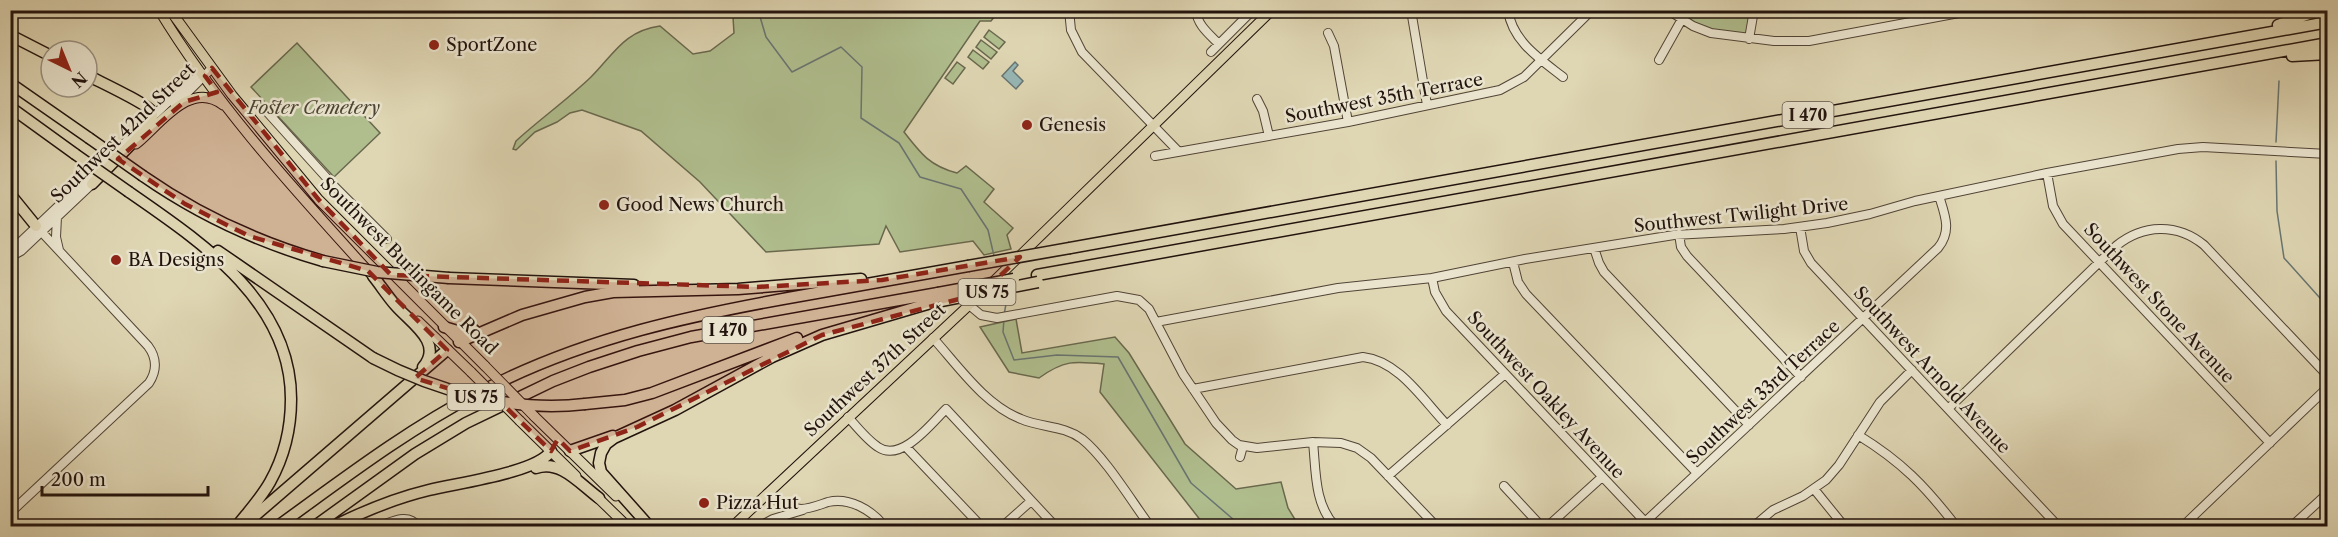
<svg xmlns="http://www.w3.org/2000/svg" width="2338" height="537" font-family="'Libre Caslon Text',serif">
  <rect width="100%" height="100%" fill="#dfd6b3"/>
  <filter id="stains"><feTurbulence type="fractalNoise" baseFrequency=".00333" numOctaves="4"/><feColorMatrix values="0 0 0 0 .2 0 0 0 0 .09 0 0 0 0 .02 0 0 0 .5 -.17"/></filter>
  <radialGradient id="worn" r=".72"><stop offset=".6" stop-color="#630" stop-opacity="0"/><stop offset="1" stop-color="#630" stop-opacity=".3"/></radialGradient>
  <path fill="#b0be8e" stroke="#69684e" stroke-width="1.5" d="M737,10L999,11L991,21H980L904,132C921,154 930,166 957,173L966,166L994,189L984,202L1013,228L1007,235L1011,249L984,255L973,241L900,252L886,226L879,244L766,252L700,182L641,131L582,110L570,113L557,122L535,132L516,150L513,149L516,141C540,119 567,100 591,77C614,54 624,31 660,26L693,54L710,51L734,33L733,17Z
    M1668,11H1754L1748,39L1723,36Z
    M989,30L1005,42L999,49L984,37Z
    M981,40L997,52L991,59L976,47Z
    M297,43L380,133L334,177L251,87Z
    M973,50L989,62L983,69L968,57Z
    M957,62L965,68L953,84L945,78Z
    M1016,319L1022,353L1115,337L1129,353L1185,444L1236,489L1281,482L1288,508L1299,526H1205L1100,392L1104,364C1074,361 1064,360 1039,378L1009,372L980,327Z"/>
  <path fill="#96b7b5" stroke="#687572" stroke-width="1.5" d="M1015,62L1018,65L1013,71L1023,81L1016,89L1002,76Z"/>
  <g fill="none" stroke-linecap="round" stroke-linejoin="round">
    <path stroke="#687572" stroke-width="1.5" d="M758,10L766,37L792,72L841,47L862,67L861,118L899,143L920,177L961,189L988,230L994,256
      M2276,142L2279,81
      M2276,161L2277,211L2284,258L2328,307
      M1003,293L1006,304L1004,315
      M1004,319L1003,332L1014,360L1057,355L1118,357L1191,483L1241,526"/>
    <g stroke="#514436" stroke-width="10">
      <path id="minor" d="M1069,10L1071,30L1082,52L1178,151
        M1196,10C1197,25 1209,34 1219,44
        M1411,10L1427,105
        M1508,10C1512,41 1540,59 1563,77
        M1668,10L1693,26L1711,33L1774,41H1809L1975,10
        M1328,33L1334,46L1348,122
        M1749,39L1754,10
        M1211,52L1253,10
        M1659,60L1682,19
        M1257,99L1263,111L1269,136
        M175,105L212,68
        M268,113L334,186L387,239
        M1155,156L1348,122L1500,90L1524,77L1592,10
        M2047,173L2053,206L2063,224L2270,443
        M57,217L56,237L59,250
        M1800,227L1804,251L1811,263L2058,526
        M1679,234L1681,247L1687,256L1801,377
        M1594,248L1599,263L1604,272L1749,425
        M10,252L187,84L203,74
        M10,257L21,251L94,182
        M1513,262L1518,282L1526,294L1697,473
        M1432,278L1435,292L1446,311L1649,526
        M969,305L981,315L997,318L1117,296L1139,300L1149,309L1183,374L1216,423L1232,440L1239,445L1257,448L1313,442L1341,443L1357,448L1371,458L1436,526
        M1156,322L1338,288L1432,278L1525,259L1674,235L1784,229L1827,223L1870,214L1915,201L2047,173L2178,149L2203,147L2328,154
        M933,338C959,367 985,405 1021,419C1042,428 1063,425 1082,439C1105,457 1132,502 1150,526
        M1193,389L1363,357C1399,361 1423,400 1447,425
        M1949,408L2116,246C2143,224 2177,223 2204,245L2328,376
        M848,417C857,427 867,440 878,447C901,463 931,424 946,409L1055,526
        M1858,435C1902,462 1925,486 1956,526
        M1313,442C1316,470 1314,504 1335,526
        M906,447L981,526
        M1240,457L1243,446
        M1388,476L1505,374
        M1504,486L1541,526
        M1814,489L1844,526
        M767,494C776,501 789,508 801,509C810,509 819,505 828,502C849,497 872,510 884,526
        M10,513L149,383C157,371 157,358 148,346L36,226
        M1645,522L1938,248C1952,231 1945,215 1939,196
        M380,526C393,521 408,513 418,526
        M760,526L773,519L803,510
        M1003,526L1031,501
        M1548,526L1602,477
        M1754,526L1773,510L1803,496L1826,480L1839,465L1880,402L1912,370
        M2183,526L2328,387
        M2292,526L2328,493"/>
    </g>
    <g stroke="#22130d" stroke-width="11">
      <path id="major" d="M159,10C217,106 295,190 370,273
        M170,10L232,95L319,200L485,366
        M136,144C159,126 190,79 223,105
        M992,283L1272,10
        M418,321L471,372
        M534,416L616,496
        M520,421L576,476
        M594,494L627,526
        M733,526L982,293"/>
    </g>
    <g stroke="#22130d" stroke-width="13">
      <path id="highway" d="M2278,25L2320,10
        M10,35L51,56
        M2292,56L2328,54
        M87,75C98,81 146,103 151,111C154,118 150,123 146,129L92,184
        M10,83L89,138
        M10,107L75,154
        M143,176C199,215 257,242 323,261
        M129,192C201,242 291,301 291,399C291,428 284,457 270,482C261,498 248,512 237,526
        M10,194L36,226
        M1070,248L2328,22
        M218,251L373,358
        M1037,275L2328,43
        M373,276C381,286 388,297 396,306C411,323 444,343 423,367
        M449,278L634,285
        M444,327L461,332L474,330
        M459,342L522,315L585,297L613,292L738,289L861,279
        M585,404L625,400L652,393L797,338
        M570,451L613,436
        M536,468C560,459 580,484 599,498
        M243,526L447,350
        M278,526C343,479 407,430 478,393C583,337 696,314 811,294C864,285 915,275 968,266
        M315,526L415,454L466,423L553,381L589,367L638,351L691,337L938,293
        M334,526C364,511 396,498 429,490C456,483 537,473 551,451
        M649,526L601,472L599,463L601,453L606,444L614,438L675,410L772,357L822,335L931,303"/>
    </g>
    <use href="#minor" stroke="#eae4ce" stroke-width="8"/>
    <use href="#major" stroke="#dfd6b3" stroke-width="9"/>
    <use href="#highway" stroke="#dfd6b3" stroke-width="10"/>
    <g stroke="#22130d" stroke-width="11" stroke-linecap="butt">
      <path id="major-bridge" d="M485,366L534,416
        M471,372L520,421"/>
    </g>
    <g stroke="#22130d" stroke-width="13" stroke-linecap="butt">
      <path id="highway-bridge" d="M89,138L143,176
        M75,154L129,192
        M323,261L377,272L449,278
        M968,266L1070,248
        M938,293L1014,279
        M936,302L1038,282
        M373,358C436,391 513,413 585,404"/>
    </g>
    <use href="#major-bridge" stroke="#dfd6b3" stroke-width="9"/>
    <use href="#highway-bridge" stroke="#dfd6b3" stroke-width="10"/>
  </g>
  <path fill="#8f2418" fill-opacity="0.2" stroke="#8f2418" stroke-width="4.5" stroke-dasharray="12 8" stroke-linejoin="round" d="M212,68L319,200L391,275L757,287L882,280L1020,257L982,293L822,335L637,427L570,451L558,439L551,451L486,388L472,396L415,378L447,350L368,271L249,236L185,204L118,159L184,102L217,92L205,76Z"/>
  <g fill="#8f2418" stroke="#eae4ce" stroke-width="2">
    <circle cx="434" cy="45" r="6"/>
    <circle cx="1027" cy="125" r="6"/>
    <circle cx="604" cy="205" r="6"/>
    <circle cx="116" cy="260" r="6"/>
    <circle cx="704" cy="503" r="6"/>
  </g>
  <g text-anchor="middle" stroke-width="5" stroke-linejoin="round" paint-order="stroke">
    <g fill="#eae4ce" stroke="#5e5247" stroke-width="1.5">
      <rect x="1782.5" y="102" width="51" height="26" rx="4.5"/>
      <rect x="958.5" y="279" width="57" height="26" rx="4.5"/>
      <rect x="702.5" y="317" width="51" height="26" rx="4.5"/>
      <rect x="447.5" y="384" width="57" height="26" rx="4.5"/>
    </g>
    <g font-size="16" font-weight="bold" fill="#22130d">
      <text x="1808" y="121">I 470</text>
      <text x="987" y="298">US 75</text>
      <text x="728" y="336">I 470</text>
      <text x="476" y="403">US 75</text>
    </g>
    <g font-size="18" fill="#22130d" stroke="#eae4ce" text-anchor="start">
      <text x="446" y="51">SportZone</text>
      <text x="1039" y="131">Genesis</text>
      <text x="616" y="211">Good News Church</text>
      <text x="128" y="266">BA Designs</text>
      <text x="716" y="509">Pizza Hut</text>
    </g>
    <g font-size="18" fill="#22130d" stroke="#eae4ce">
      <text transform="translate(1384 98) rotate(-11)" y="6">Southwest 35th Terrace</text>
      <text transform="translate(123 133) rotate(-44)" y="6">Southwest 42nd Street</text>
      <text transform="translate(1741 215) rotate(-6)" y="6">Southwest Twilight Drive</text>
      <text transform="translate(409 266) rotate(45)" y="6">Southwest Burlingame Road</text>
      <text transform="translate(2159 303) rotate(47)" y="6">Southwest Stone Avenue</text>
      <text transform="translate(875 370) rotate(-43)" y="6">Southwest 37th Street</text>
      <text transform="translate(1932 370) rotate(47)" y="6">Southwest Arnold Avenue</text>
      <text transform="translate(1763 392) rotate(-43)" y="6">Southwest 33rd Terrace</text>
      <text transform="translate(1546 395) rotate(47)" y="6">Southwest Oakley Avenue</text>
    </g>
    <g font-size="18" font-style="italic" fill="#4d4634" stroke="#eae4ce">
      <text x="314" y="114">Foster Cemetery</text>
    </g>
  </g>
  <rect width="2338" height="537" fill="none" stroke="#dfd6b3" stroke-width="36"/>
  <rect x="12" y="12" width="2314" height="513" fill="none" stroke="#22130d" stroke-width="3"/>
  <rect x="18" y="18" width="2302" height="501" fill="none" stroke="#22130d" stroke-width="1.5"/>
  <g transform="translate(69 69) rotate(137)"><circle r="28" fill="#eae4ce" stroke="#9a9081" stroke-width="1.5"/>
  <path d="M0-4.5L10 22L0 15L-10 22Z" fill="#8f2418"/>
  <text y="-9" font-size="16" font-weight="bold" text-anchor="middle" fill="#22130d">N</text>
  </g>
  <path d="M42 486v9h166v-9" fill="none" stroke="#22130d" stroke-width="3"/>
  <text x="51" y="486" font-size="18" fill="#22130d" stroke="#eae4ce" stroke-width="4.5" paint-order="stroke">200 m</text>
  <rect width="100%" height="100%" filter="url(#stains)"/>
  <rect width="100%" height="100%" fill="url(#worn)"/>
</svg>
